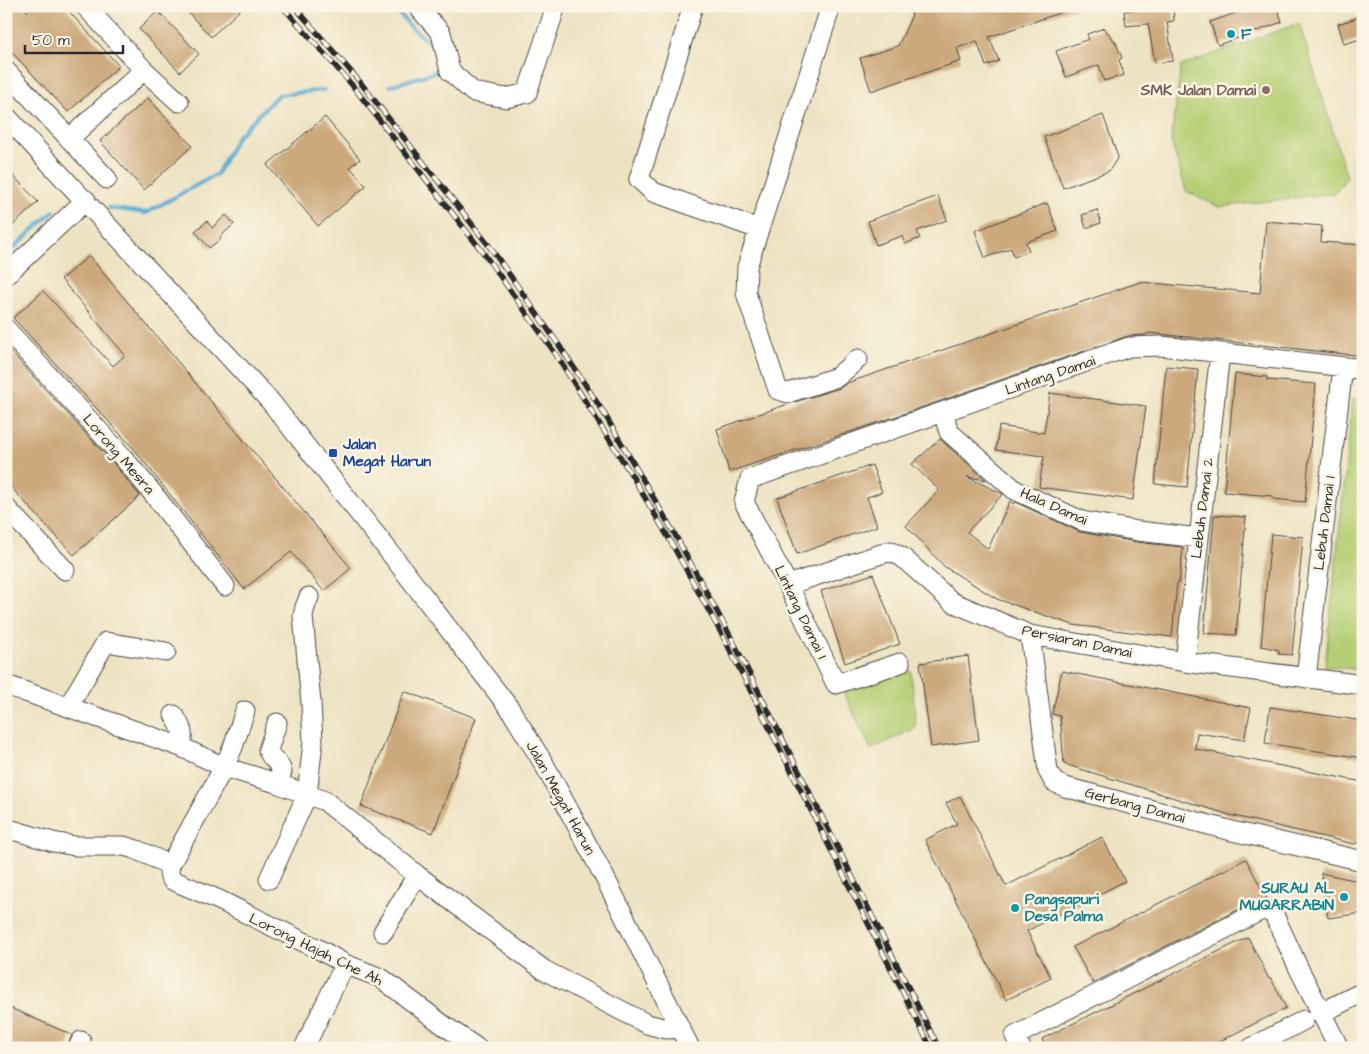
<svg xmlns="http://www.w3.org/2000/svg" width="1369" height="1054" font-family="'Architects Daughter',sans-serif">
  <rect width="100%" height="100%" fill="#fcf5e5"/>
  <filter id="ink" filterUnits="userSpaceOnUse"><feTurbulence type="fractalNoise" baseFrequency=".02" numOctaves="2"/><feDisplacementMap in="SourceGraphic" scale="10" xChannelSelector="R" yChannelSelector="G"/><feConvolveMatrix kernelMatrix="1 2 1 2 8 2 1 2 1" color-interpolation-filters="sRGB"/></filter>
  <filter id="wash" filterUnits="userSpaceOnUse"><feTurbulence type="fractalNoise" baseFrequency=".0096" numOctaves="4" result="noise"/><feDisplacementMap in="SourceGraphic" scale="20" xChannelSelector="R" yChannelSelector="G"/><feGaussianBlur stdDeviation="1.12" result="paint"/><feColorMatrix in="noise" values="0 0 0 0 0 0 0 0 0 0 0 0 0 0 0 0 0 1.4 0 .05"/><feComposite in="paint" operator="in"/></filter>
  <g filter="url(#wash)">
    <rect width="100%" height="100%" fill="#ede3c3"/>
    <path fill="#b5cf74" stroke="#707d50" d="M1299,23L1347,177L1335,193L1219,207L1186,191L1171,141L1181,66Z
      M1353,398L1363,399V670L1325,666Z
      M911,671L916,728L871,749L843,691Z"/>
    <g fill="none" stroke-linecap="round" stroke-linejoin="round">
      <path stroke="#57a8d2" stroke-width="4" d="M390,86L439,71L436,48L413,29L392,6
        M109,208L146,213L217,174L237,137L278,95L324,90
        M6,255L54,211"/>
    </g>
    <g id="blocks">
      <path fill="#cca97d" d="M6,6H22L27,12L33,6H64L119,66L68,112L6,46Z
        M182,6H244L211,37Z
        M909,6H1074V8L989,37L999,61L986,66L977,41L957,48L961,61L871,91L860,58L898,46L912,15Z
        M1173,6L1174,21L1167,22L1173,61L1155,63L1148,24L1126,26L1124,11Z
        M1256,6H1277L1282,22L1218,45L1210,22Z
        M158,11L199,54L180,72L139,29Z
        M1363,16V38L1344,44L1338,24Z
        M1104,28L1116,43L1122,58L1119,60L1124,75L1104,81L1099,65L1066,77L1056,51L1089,39L1087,34Z
        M148,98L192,146L144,190L100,141Z
        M1103,115L1118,157L1109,171L1063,188L1044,137Z
        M325,117L360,159L350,167L366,186L318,226L267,165Z
        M6,168L38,202L6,232Z
        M938,196L947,220L917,231L920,238L905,244L902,236L876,245L868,221Z
        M1047,203L1058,231L1026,242L1029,251L1014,257L1011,248L985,258L975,231Z
        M1097,210L1101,223L1086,228L1082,215Z
        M226,215L234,224L220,237L221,239L209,248L195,231L207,221L212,228Z
        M1266,221L1322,226L1321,242L1363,245V356L1150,333L1144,335L1128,336L874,424L729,472L717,429L788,404L840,388L847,383L1140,282L1260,293Z
        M89,256L351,568L324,591L291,552L244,589L134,449L13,318L43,291L113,366L125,355L61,279Z
        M6,347L113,463L140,496L74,555L6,482Z
        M1166,366L1198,369L1187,487L1155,484Z
        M1235,374L1267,377V380L1316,384L1305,502L1273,499V496L1224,492Z
        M1050,393L1146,406L1133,500L1039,487L1044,456L996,450L999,426L1044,433Z
        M940,439L986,480L967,477L1003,494L967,532L988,549L1010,501L1013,504L1015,502L1080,532L1136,542L1183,547L1179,583H1177L1172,637L1073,625L997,599L945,567L906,526L939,490L912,464Z
        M872,465L882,492L867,497L877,526L797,554L777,498Z
        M1214,515L1246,517L1236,635L1204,633Z
        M1271,534L1303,537L1292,655L1279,654V650L1261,646Z
        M873,574L900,644L845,663L821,591Z
        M968,656L979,740L931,747L920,663Z
        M1062,671L1251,708L1244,740L1197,733L1195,749L1363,782V841L1354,844L1230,815L1064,764L1060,716L1052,714Z
        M404,691L476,718L433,833L361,806Z
        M1270,707L1363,721V758L1265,743Z
        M960,796L1006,886L1102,837L1125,881L1027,931L1051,978L1006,1000L925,840L957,824L946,803Z
        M1246,859L1267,899L1255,901L1093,983L1073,947Z
        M1321,873L1363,882V913L1328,918Z
        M1248,937L1269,979L1271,978L1286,1008L1206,1048H1046L1042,1039Z
        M6,1006L72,1035L67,1048H6Z"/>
    </g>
  </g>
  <g filter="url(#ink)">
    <use href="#blocks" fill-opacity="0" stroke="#484742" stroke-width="1"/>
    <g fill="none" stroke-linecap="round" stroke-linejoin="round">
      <g stroke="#484742" stroke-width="21">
        <path id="minor" d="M85,6L144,70L179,102
          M419,6V8L441,33L450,71L473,92L506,98L527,93L556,6
          M693,6L639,179L653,192L759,229
          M831,6L747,267L746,293L778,390L788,393L837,377L858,359
          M6,71L107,179
          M6,116L270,401L388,550L510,709L544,764L604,876L690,1048
          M69,139L144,70
          M6,275L86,200
          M6,329L121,455L151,491L225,586
          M943,412L949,432L1015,490L1082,521L1138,531L1199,538
          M6,508L65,570
          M788,585L890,551L902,557L952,602L1030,635L1185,662L1363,685
          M1030,635L1048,771L1054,782L1065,787L1232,831L1363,861
          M1185,662L1220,353
          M900,663L836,684L788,585L744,502L750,479L1129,347L1161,346L1363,369
          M1306,678L1343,367
          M6,685L181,747L224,767L276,783L325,801L417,875L544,970L647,1024L666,1029L680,1028
          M68,707L106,642L166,652
          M245,711L233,747L224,767L170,865C169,871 168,875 172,880L219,900L322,951L345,964L381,978L442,1024L477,1048
          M174,715C182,728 184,732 181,747
          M276,783L282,772C279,759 272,762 268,750L277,723
          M6,828L53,842L75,846H124L137,850L170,865
          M269,879L307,795L313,742L311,703L303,616L305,607L309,597
          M383,932L417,875
          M1321,1013L1363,992
          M78,1048L81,1041
          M304,1048L345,964
          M1021,1048L1015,1036L1260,911C1266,910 1269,911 1274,915L1299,969L1339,1048
          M1251,1048L1304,1020"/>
      </g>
      <use href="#minor" stroke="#fff" stroke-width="19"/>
      <g stroke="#2b2b2b" stroke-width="5.5">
        <path id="rail" d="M282,6L352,85L482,251L555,353L631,474L667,535L726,642L931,1048
          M294,6L360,82L490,247L561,348L602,410L673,531L732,639L939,1048"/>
      </g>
      <use href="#rail" stroke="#fcf5e5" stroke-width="4" stroke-dasharray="11" stroke-linecap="butt"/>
    </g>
  </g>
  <g fill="#0f9aa8" stroke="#fcf5e5" stroke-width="2">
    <circle cx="1231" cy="34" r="5"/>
    <circle cx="1344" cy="897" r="5"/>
    <circle cx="1015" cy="908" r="5"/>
  </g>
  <circle fill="#8d6e63" stroke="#fcf5e5" stroke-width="2" cx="1266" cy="90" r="5"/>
  <rect fill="#1a4fb4" stroke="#fcf5e5" stroke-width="2" x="328" y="448" width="10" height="10" rx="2.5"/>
  <g text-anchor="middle" stroke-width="5" stroke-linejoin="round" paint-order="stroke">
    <g font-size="15" font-weight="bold" fill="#0d838f" stroke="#fcf5e5" text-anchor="start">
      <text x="1241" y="39">F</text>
      <text x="1334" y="893" text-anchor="end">SURAU AL<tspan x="1334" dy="17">MUQARRABIN</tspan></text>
      <text x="1025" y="904">Pangsapuri<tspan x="1025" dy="17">Desa Palma</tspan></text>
    </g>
    <g font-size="15" font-weight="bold" fill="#785e54" stroke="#fcf5e5" text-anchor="end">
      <text x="1256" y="95">SMK Jalan Damai</text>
    </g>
    <g font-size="15" fill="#2b2b2b" stroke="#fcf5e5">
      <text transform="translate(1050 375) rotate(-19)" y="5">Lintang Damai</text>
      <text transform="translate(119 454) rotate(49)" y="5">Lorong Mesra</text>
      <text transform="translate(1054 506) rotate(24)" y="5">Hala Damai</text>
      <text transform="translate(1202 508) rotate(-83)" y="5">Lebuh Damai 2</text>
      <text transform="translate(1324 523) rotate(-83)" y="5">Lebuh Damai 1</text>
      <text transform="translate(801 612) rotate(64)" y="5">Lintang Damai 1</text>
      <text transform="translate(1077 641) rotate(12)" y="5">Persiaran Damai</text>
      <text transform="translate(561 798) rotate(61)" y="5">Jalan Megat Harun</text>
      <text transform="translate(1135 805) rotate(15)" y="5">Gerbang Damai</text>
      <text transform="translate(316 949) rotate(26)" y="5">Lorong Hajah Che Ah</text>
    </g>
    <g font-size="15" font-weight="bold" fill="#164399" stroke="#fcf5e5" text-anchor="start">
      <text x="343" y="449">Jalan<tspan x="343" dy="17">Megat Harun</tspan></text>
    </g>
  </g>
  <rect width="1369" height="1054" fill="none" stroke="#fcf5e5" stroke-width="25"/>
  <path d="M25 45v8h98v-8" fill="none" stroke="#2b2b2b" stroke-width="2.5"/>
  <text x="32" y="45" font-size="15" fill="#2b2b2b" stroke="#fcf5e5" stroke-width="4" paint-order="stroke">50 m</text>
</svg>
